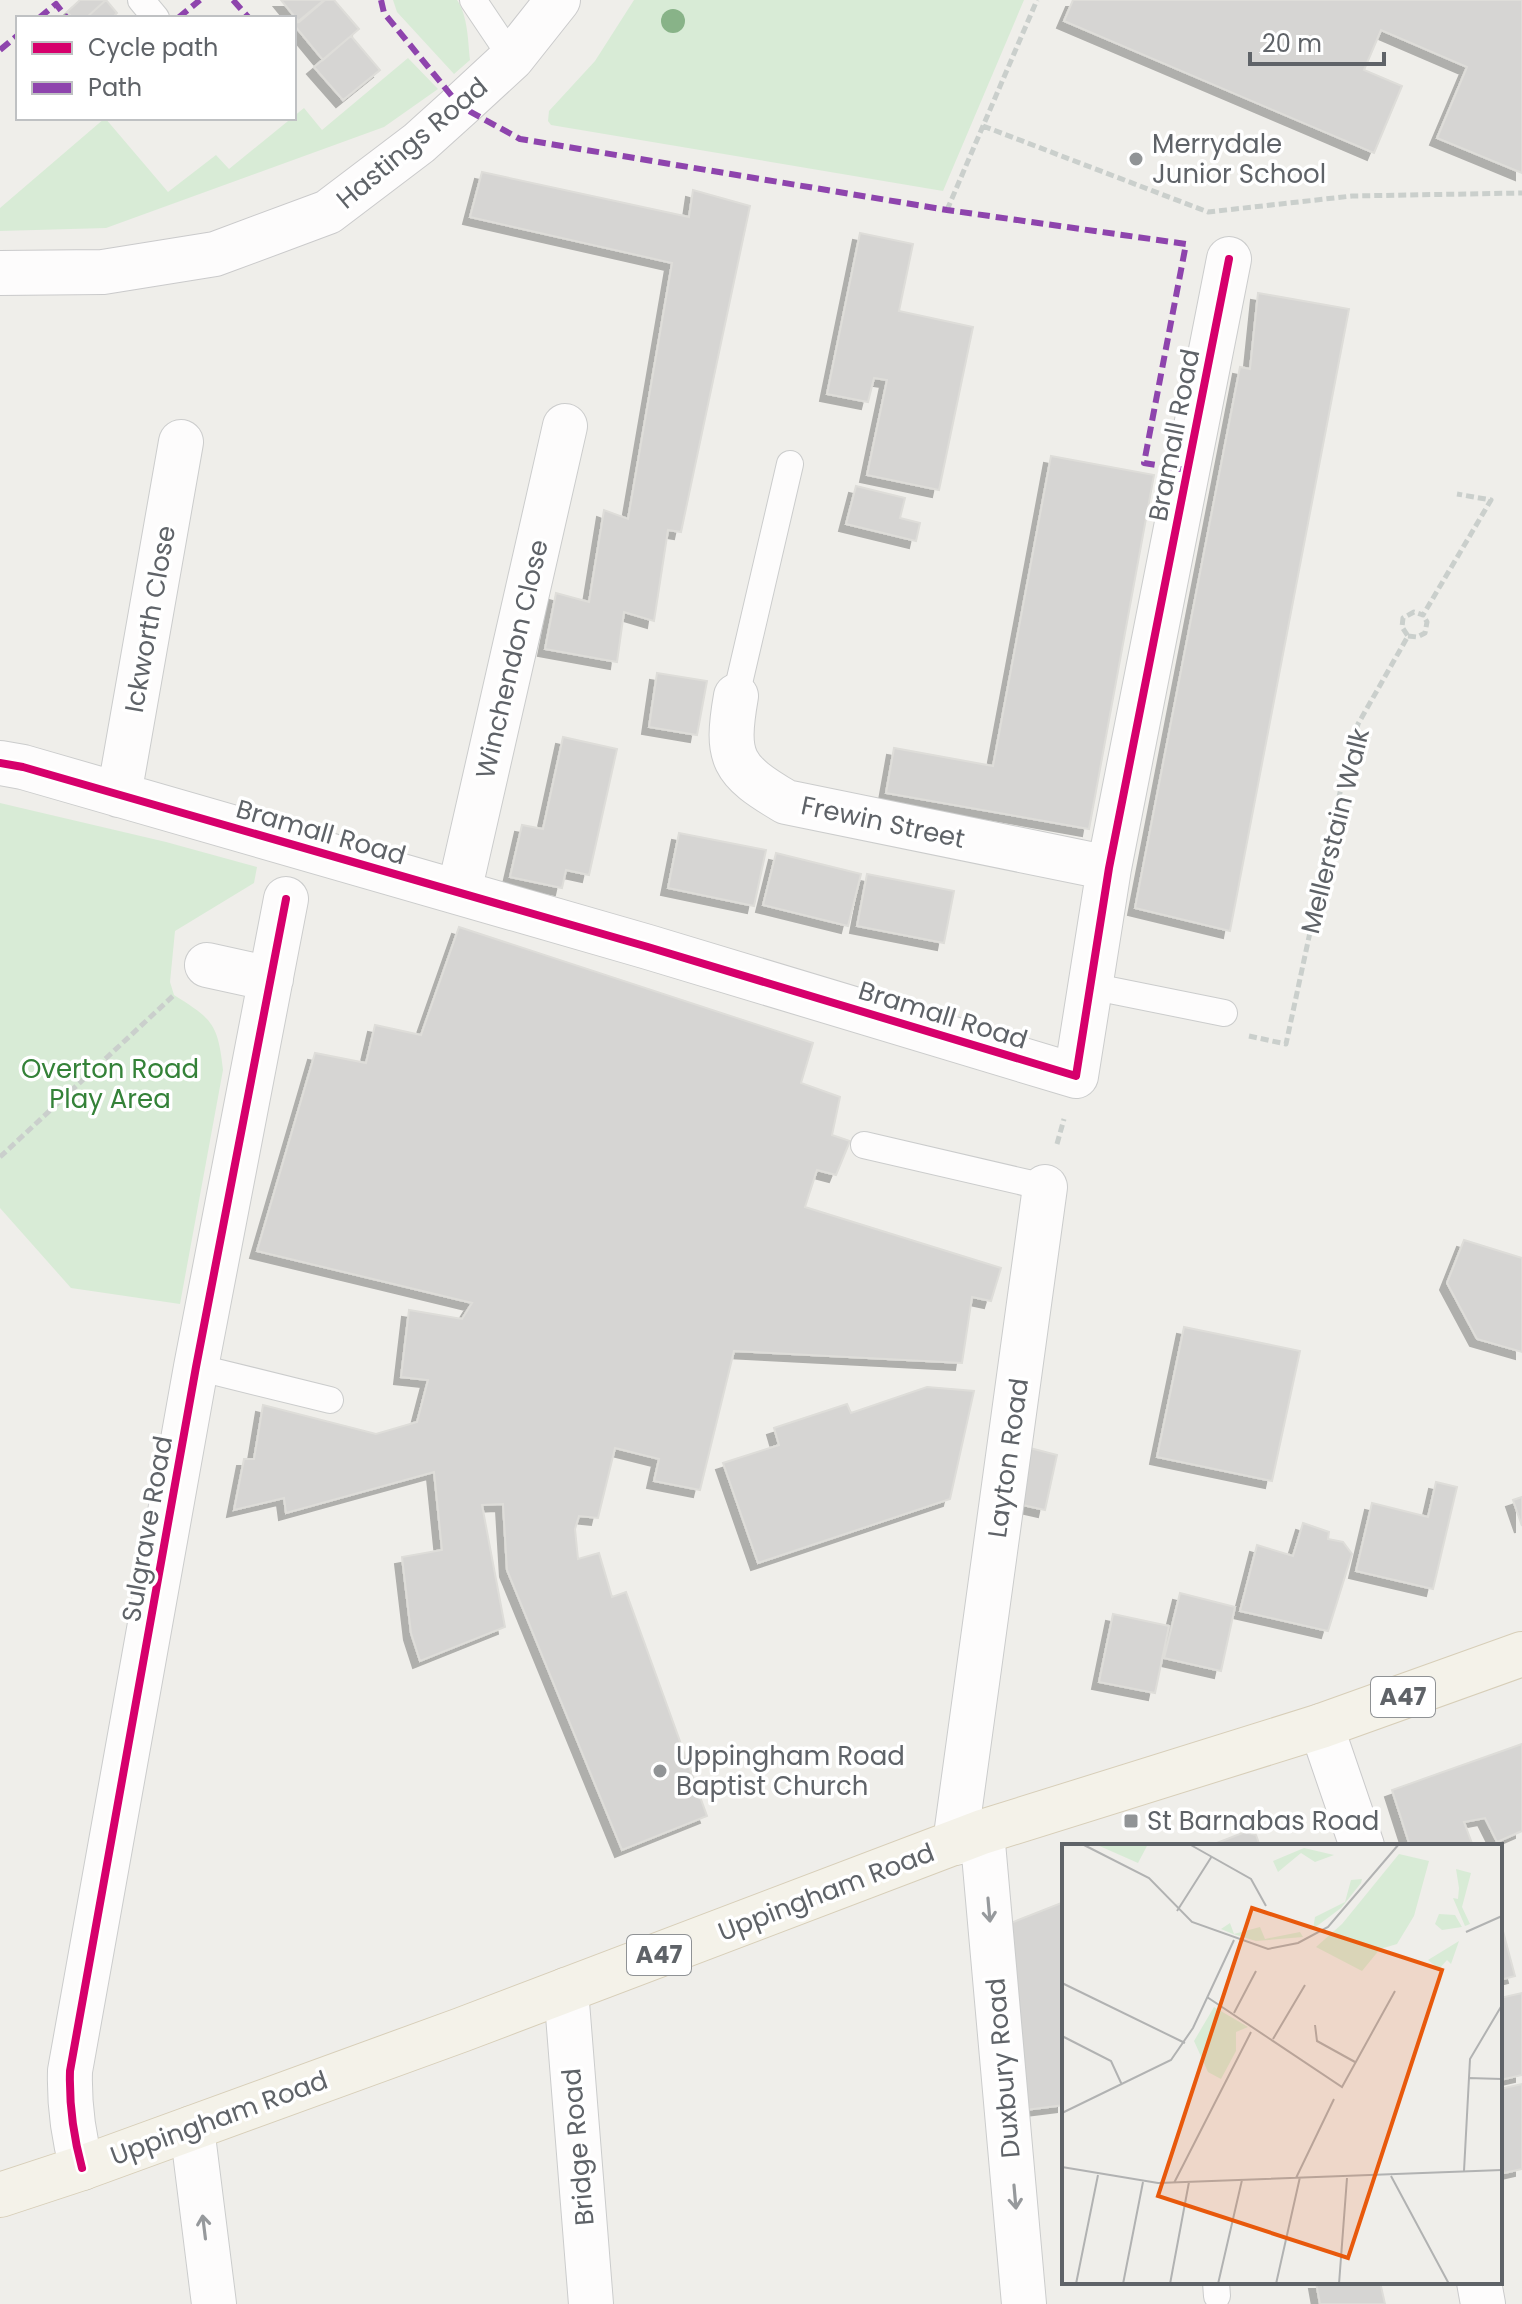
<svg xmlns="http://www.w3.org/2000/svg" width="1522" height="2304" font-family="Poppins,sans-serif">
  <defs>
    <filter id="shadow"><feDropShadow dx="-7" dy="7" stdDeviation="0" flood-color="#0004"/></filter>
  </defs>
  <rect width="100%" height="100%" fill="#efeeea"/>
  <path fill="#d8ebd6" d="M393,0H457C468,16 468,41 470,60L454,74L397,12Z
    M634,0H1024L943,191L551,125L548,121L549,111L595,61Z
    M408,58L438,89L384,127L106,228L0,231V208L105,118L168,192L216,155L229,169L304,108L322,130Z
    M0,803L166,842L257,867L254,883L175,931L170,982L174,995C212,1019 218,1023 223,1070L180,1304L71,1288L0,1208Z"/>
  <path fill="#d6d5d3" stroke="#deddd9" stroke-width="2" filter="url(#shadow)" d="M80,0H106L86,18H73L67,12Z
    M106,0L117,13L112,18H86Z
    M281,0H325L299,22Z
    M324,0H334L359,29L323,60L294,25Z
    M1073,0H1522V173L1437,138L1467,67L1381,30L1364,70L1402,86L1374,153L1064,21Z
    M351,36L380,70L343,100L314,67Z
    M482,172L689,217L693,190L750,206L681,532L668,530L654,621L624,612L617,662L545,649L556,593L589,602L604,510L628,519L672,263L470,217Z
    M860,233L913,244L899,311L973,327L939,490L867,475L887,380L874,378L868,402L827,394Z
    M1258,293L1349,309L1230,931L1135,908L1240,367L1250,369Z
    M1051,456L1154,475L1089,829L886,793L894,748L993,766Z
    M856,486L905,498L900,518L920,523L916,541L846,524Z
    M657,673L707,681L697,735L649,727Z
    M563,737L617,749L589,875L566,870L562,888L510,877L522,825L543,829Z
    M679,833L766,850L754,906L668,888Z
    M776,853L861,874L848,926L763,905Z
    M867,874L954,891L944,943L857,926Z
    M459,927L813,1043L801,1083L840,1097L832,1135L850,1141L836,1175L817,1170L805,1207L1001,1268L991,1301L972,1297L962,1363L734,1351L700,1490L654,1481L659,1459L615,1448L598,1518L579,1516L575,1529L578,1559L599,1553L612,1597L626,1592L707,1816L622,1850L507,1570L503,1504L482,1505L505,1627L420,1661L411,1633L402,1557L442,1550L434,1472L286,1513L284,1498L234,1510L244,1459H254L263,1405L376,1434L417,1422L428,1380L401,1377L409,1310L462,1319L472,1303L257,1251L315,1053L366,1063L375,1025L421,1035Z
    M1464,1240L1522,1258V1352L1477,1339L1447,1283Z
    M1184,1327L1300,1351L1272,1481L1157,1457Z
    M927,1387L974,1391L950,1499L758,1563L723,1463L779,1445L774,1428L847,1404L851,1413Z
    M1026,1447L1057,1455L1045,1510L1014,1503Z
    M1436,1482L1457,1487L1433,1589L1356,1571L1372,1503L1428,1517Z
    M1522,1497V1526L1513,1500Z
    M1303,1523L1329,1532L1328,1539L1343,1542L1352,1554L1328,1631L1240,1611L1257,1545L1293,1556Z
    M1180,1593L1235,1607L1221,1671L1164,1658Z
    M1113,1614L1169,1626L1155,1693L1099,1682Z
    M1522,1744V1831L1497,1842L1485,1818L1464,1822L1473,1846H1410L1392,1790Z
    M1245,1832L1256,1835L1260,1846H1209Z
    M1064,1902V2105L1018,2111L998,1928Z
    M1500,1920L1515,1976L1500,1980Z
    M1522,1993V2075L1500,2080V1998Z
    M1522,2084V2169L1504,2173L1500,2157V2089Z
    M1316,2282H1380L1385,2304H1320Z"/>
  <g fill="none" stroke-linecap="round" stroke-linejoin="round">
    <g stroke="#cbcccc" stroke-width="28">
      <path id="lane" d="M141,0L156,18
        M473,0L512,58
        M736,696L790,464
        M1090,986L1224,1013
        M864,1145L1045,1187
        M196,1367L330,1400
        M1216,2282L1217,2296"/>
    </g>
    <g stroke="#cbcccc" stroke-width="46">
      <path id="street" d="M736,696C725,759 732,770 786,802L1109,868
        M0,763L23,767L648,947L1076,1076L1109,868L1229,259
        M119,795L181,442
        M459,892L565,426
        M207,965L271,979
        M982,1832L1024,2304
        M955,1843L1045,1187
        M566,1990L591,2304
        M192,2128L214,2304
        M82,2168C73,2135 69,2105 70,2071L196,1367L286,899"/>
    </g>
    <g stroke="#cacacb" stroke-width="46">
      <path id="secondary" d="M0,273L103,272L215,254L328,212L419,143L460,106L512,58L558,0
        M1321,1726L1362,1846
        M1479,2282L1483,2304"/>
    </g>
    <g stroke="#d7ceb8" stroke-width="46">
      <path id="primary" d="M0,2195L82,2168L461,2030L982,1832L1321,1726L1522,1654"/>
    </g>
    <path stroke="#cacfcc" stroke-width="5" stroke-dasharray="8 4" stroke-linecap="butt" d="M983,126L1208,212L1352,196L1522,193
      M947,210L1037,0
      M1408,636L1417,637L1425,633L1427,622L1423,615
      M1249,1036L1286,1044L1344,774L1358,724L1408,636L1402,627L1403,618L1414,612L1423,615L1491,500L1457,494
      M1057,1144L1064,1119
      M0,1157L174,995"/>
    <use href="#lane" stroke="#fdfcfc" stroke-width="26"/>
    <use href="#street" stroke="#fdfcfc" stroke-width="44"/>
    <use href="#secondary" stroke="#fdfcfc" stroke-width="44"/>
    <use href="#primary" stroke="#f4f2e9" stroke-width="44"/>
    <path stroke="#8e44ad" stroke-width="6" stroke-dasharray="12 6" stroke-linecap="butt" d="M233,0L249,18
      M381,0L384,13L460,106L520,139L947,210L1186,244L1144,463L1187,470
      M39,18L56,4L67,18
      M178,18L200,0
      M0,50L18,35"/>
    <g stroke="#fff" stroke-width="13">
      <path id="cycleway" d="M0,763L23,767L648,947L1076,1076L1109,868L1229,259
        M82,2168C73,2135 69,2105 70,2071L196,1367L286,899"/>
    </g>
    <use href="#cycleway" stroke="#d6006c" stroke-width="8"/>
  </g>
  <circle fill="#88b388" cx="673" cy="21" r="12"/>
  <defs><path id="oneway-shaft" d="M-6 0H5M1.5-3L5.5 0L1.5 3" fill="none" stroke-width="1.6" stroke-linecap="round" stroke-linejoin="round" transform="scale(2)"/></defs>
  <g stroke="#96999c">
    <use href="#oneway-shaft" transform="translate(989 1910) rotate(85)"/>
    <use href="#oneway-shaft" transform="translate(1015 2197) rotate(85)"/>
    <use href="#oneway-shaft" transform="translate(204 2227) rotate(-97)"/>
  </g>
  <g fill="#919496" stroke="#fff" stroke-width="3">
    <circle cx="1136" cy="159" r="8"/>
    <circle cx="660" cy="1771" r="8"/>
    <rect x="1123" y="1813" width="16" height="16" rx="4"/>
  </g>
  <g text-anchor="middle" stroke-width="7" stroke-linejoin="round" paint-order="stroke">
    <g fill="#fff" stroke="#8f9295" stroke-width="2">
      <rect x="1371" y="1677" width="64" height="40" rx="6"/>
      <rect x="627" y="1935" width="64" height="40" rx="6"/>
    </g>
    <g font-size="24" font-weight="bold" fill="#5f6368">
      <text x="1403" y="1705">A47</text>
      <text x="659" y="1963">A47</text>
    </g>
    <g font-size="26" fill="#5f6368" stroke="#fff">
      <text transform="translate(412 143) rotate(-40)" y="9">Hastings Road</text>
      <text transform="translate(1174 435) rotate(-79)" y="9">Bramall Road</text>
      <text transform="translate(150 619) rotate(-80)" y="9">Ickworth Close</text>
      <text transform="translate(512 659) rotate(-77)" y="9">Winchendon Close</text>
      <text transform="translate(883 822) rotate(12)" y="9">Frewin Street</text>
      <text transform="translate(1335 831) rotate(-76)" y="9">Mellerstain Walk</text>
      <text transform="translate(321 832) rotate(16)" y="9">Bramall Road</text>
      <text transform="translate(943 1015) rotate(17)" y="9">Bramall Road</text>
      <text transform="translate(1008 1458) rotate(-82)" y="9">Layton Road</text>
      <text transform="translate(147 1529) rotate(-80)" y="9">Sulgrave Road</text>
      <text transform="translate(826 1892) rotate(-21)" y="9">Uppingham Road</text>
      <text transform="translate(1003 2068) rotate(-95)" y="9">Duxbury Road</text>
      <text transform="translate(219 2118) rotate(-20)" y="9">Uppingham Road</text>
      <text transform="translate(578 2147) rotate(-95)" y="9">Bridge Road</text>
    </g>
    <g font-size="26" fill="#5f6368" stroke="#fff" text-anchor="start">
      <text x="1152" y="153">Merrydale<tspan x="1152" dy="30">Junior School</tspan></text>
      <text x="676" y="1765">Uppingham Road<tspan x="676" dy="30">Baptist Church</tspan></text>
      <text x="1147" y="1830">St Barnabas Road</text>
    </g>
    <g font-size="26" fill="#348238" stroke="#fff">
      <text x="110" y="1078">Overton Road<tspan x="110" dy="30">Play Area</tspan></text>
    </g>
  </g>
  <g transform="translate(1062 1844)">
    <rect width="440" height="440" fill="#efeeea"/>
    <path d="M33,0H86L76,19ZM242,4L272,11L253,18L239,9L216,28L211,17ZM337,10L367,17L352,72L335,100L318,105L300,127L254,103L280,80ZM394,25L409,29L400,63L408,80L403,82L391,54L396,55L397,44ZM300,35L299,39L279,64L251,85L253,73L283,58L289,36ZM377,70L393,71L400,83L380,86L373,80ZM168,79L172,90L198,83L203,95L238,88L241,93L194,97L171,90L159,85ZM397,97L389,120L385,116L377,125L366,116ZM152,163L186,183L174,188V207L159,235L146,228L132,197Z" fill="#d8ebd6"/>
    <path fill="none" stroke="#b1b2b2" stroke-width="2" d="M20,0L87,34L130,78L206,105L236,99L266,83L337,0M127,0L189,35L204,62M115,67L150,12M404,88L440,72M0,139L123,199M145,153L280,243L333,147M172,169L194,127M253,181L255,197L293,218M0,192L49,217L60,241M211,195L243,141M406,234L440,235M0,269L109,216L131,184L172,96M0,323L96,339L440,326M402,327L408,215L440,161M329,332L387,440M234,334L272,255M112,339L189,188M14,440L36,331M61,440L81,338M108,440L127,338M156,440L180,336M214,440L238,333M277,440L285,334"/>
    <path fill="#e8590c" fill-opacity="0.15" stroke="#e8590c" stroke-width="4" d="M190,64L380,126L286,414L96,352Z"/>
    <rect width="440" height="440" fill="none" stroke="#5f6368" stroke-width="4"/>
  </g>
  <rect x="16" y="16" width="280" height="104" fill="#ffffff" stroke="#bfc1c3" stroke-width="2"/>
  <rect x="32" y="42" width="40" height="12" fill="#d6006c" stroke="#bfc1c3" stroke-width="2"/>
  <text x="88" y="56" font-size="24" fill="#5f6368">Cycle path</text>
  <rect x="32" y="82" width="40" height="12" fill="#8e44ad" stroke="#bfc1c3" stroke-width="2"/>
  <text x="88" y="96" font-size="24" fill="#5f6368">Path</text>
  <path d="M1250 52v12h134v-12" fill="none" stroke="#5f6368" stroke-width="4"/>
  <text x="1262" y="52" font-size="24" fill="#5f6368" stroke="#ffffff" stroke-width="6" paint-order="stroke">20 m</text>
</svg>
